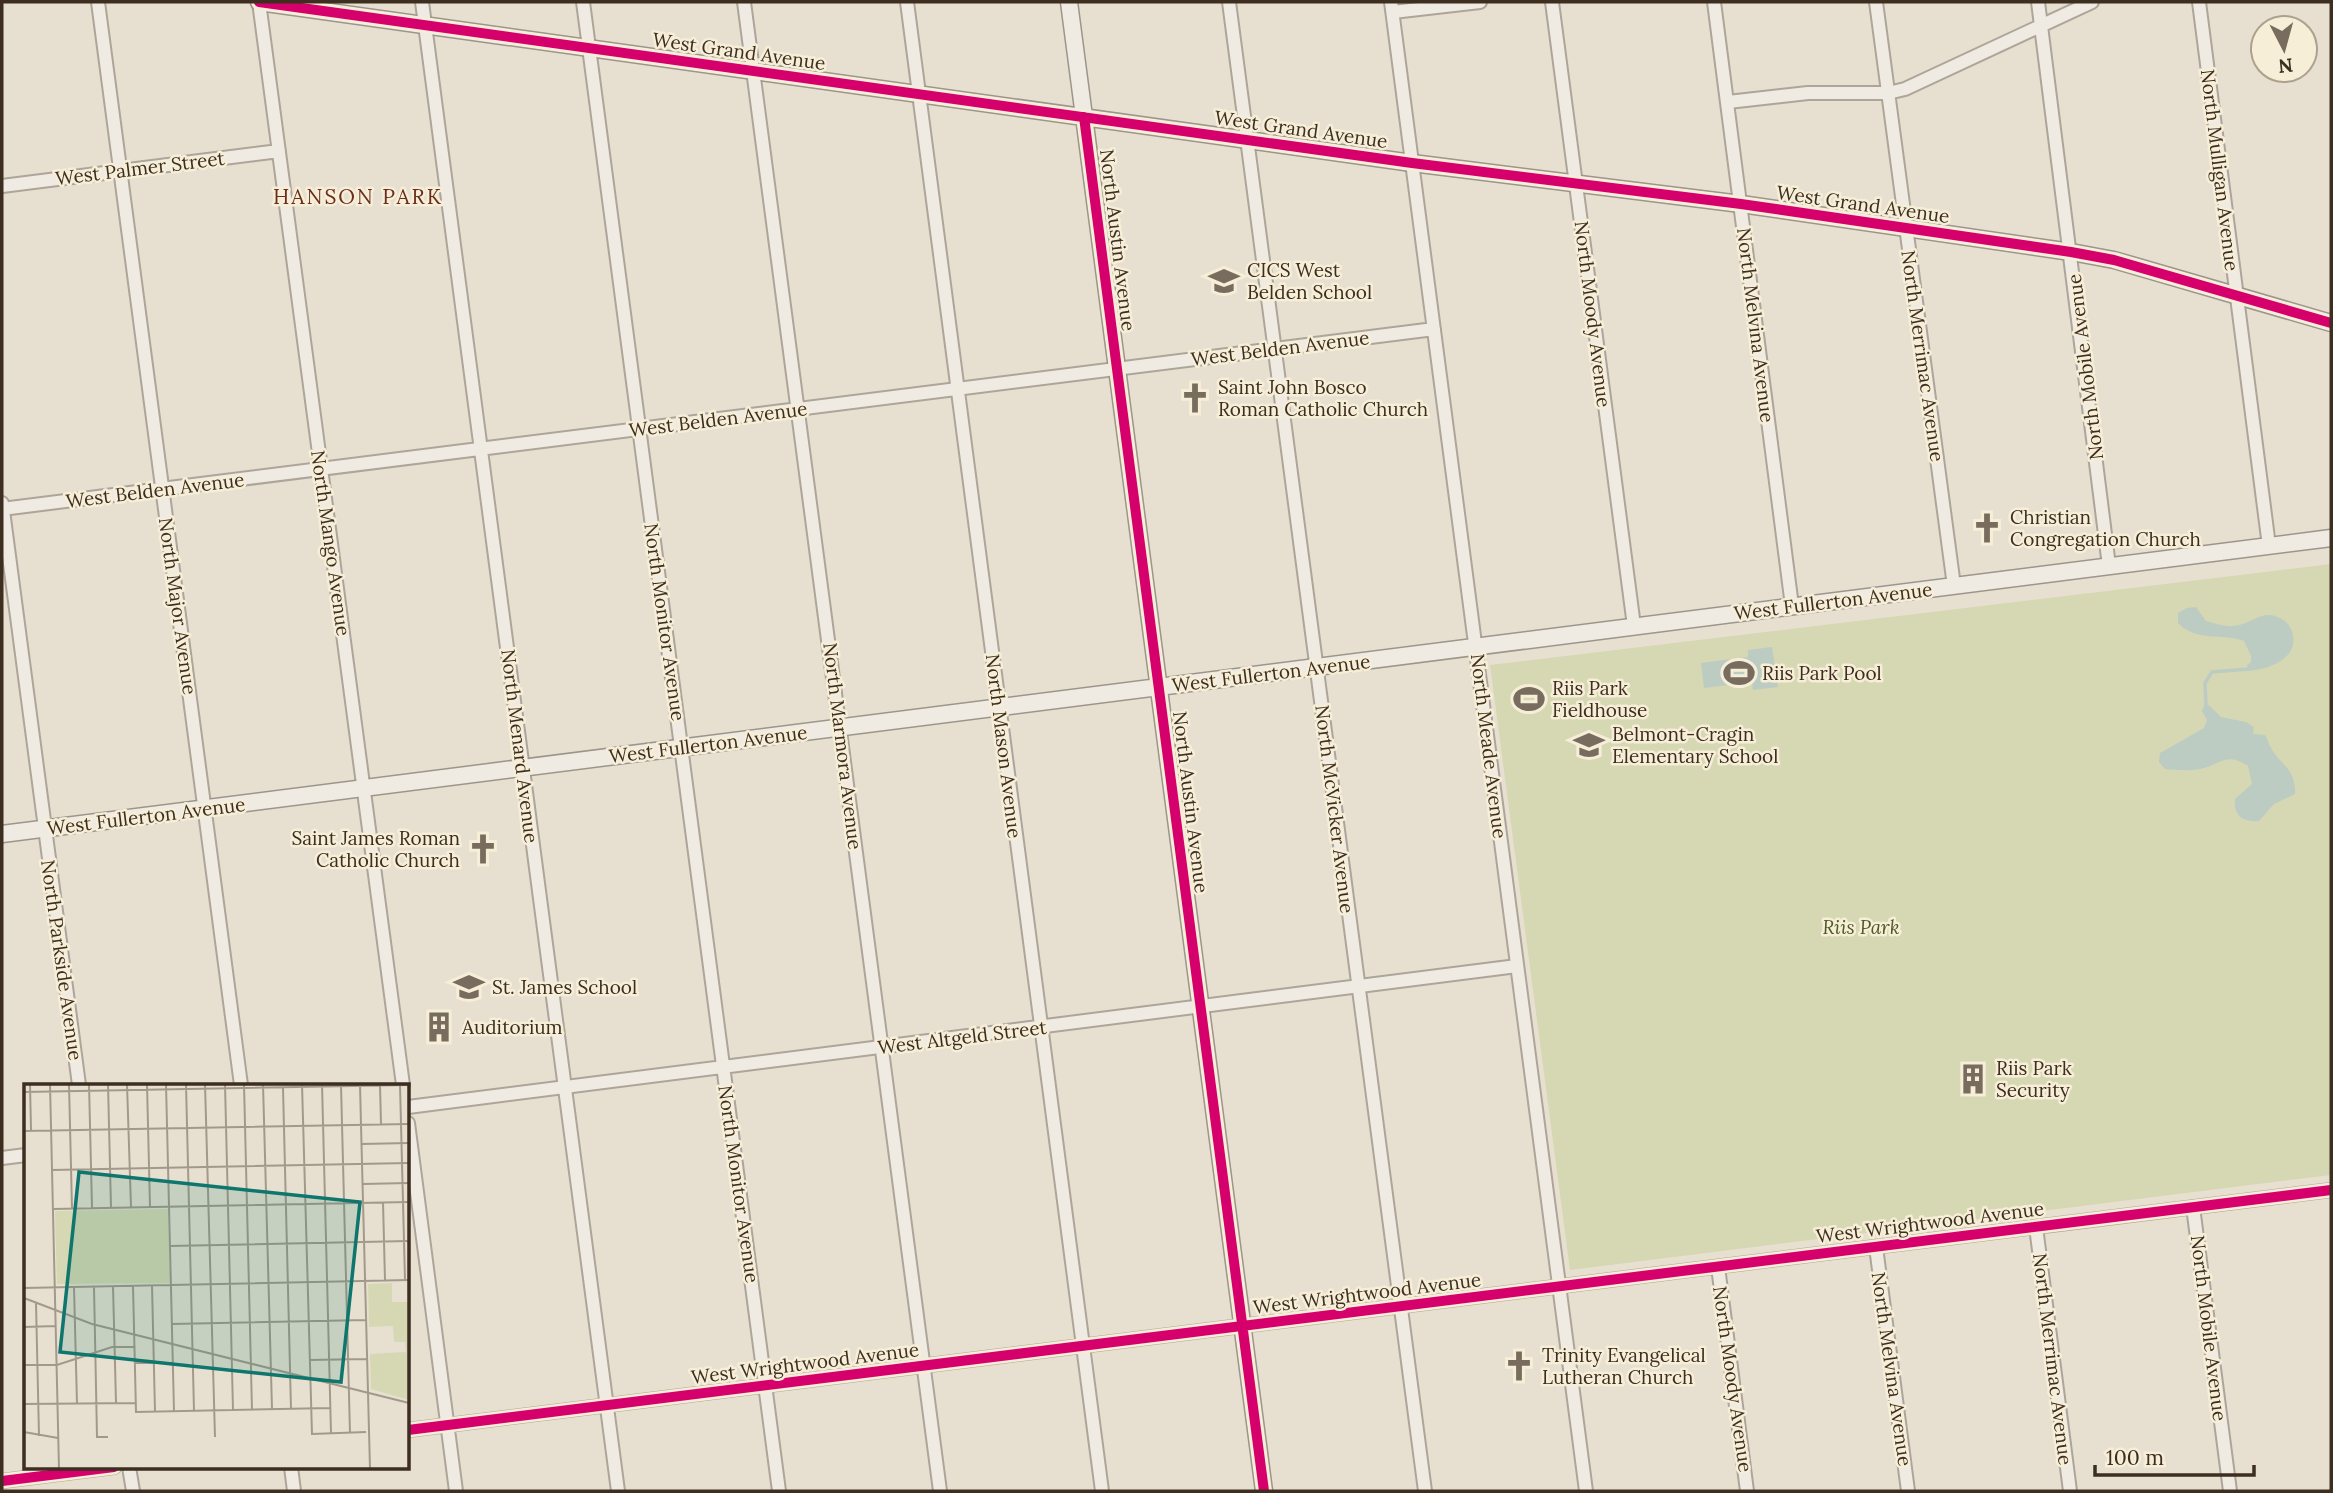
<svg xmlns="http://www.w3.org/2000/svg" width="2333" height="1493" font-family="Lora,serif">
  <rect width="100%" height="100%" fill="#e7e0d1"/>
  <path fill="#d6d7b3" d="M2331,564V1175L1570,1270L1490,665Z"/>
  <path fill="#bcccc2" d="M2196,607L2206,621C2216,624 2229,628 2239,625C2253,622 2264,609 2280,618C2286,621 2292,628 2293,635C2298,659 2267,670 2248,671L2247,665L2251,662V656L2244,641C2223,633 2196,642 2178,623V613L2187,608Z
    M1772,647L1778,687L1753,690L1752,682L1704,688L1701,663L1748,657V650Z
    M2209,705L2221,717L2246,722L2254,727L2253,734L2265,735C2268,739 2268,743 2270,746C2279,765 2296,767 2295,794L2274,804L2259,821C2244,823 2233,816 2235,799L2252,784L2248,766C2225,751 2221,765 2200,769C2188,771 2176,770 2165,769L2159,762L2160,753L2204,728L2207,720L2202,711L2204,706Z"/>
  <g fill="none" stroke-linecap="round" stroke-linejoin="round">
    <path stroke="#bcccc2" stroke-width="3.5" d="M2206,705L2205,683L2212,672L2248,669"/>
    <g stroke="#ada599" stroke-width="16">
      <path id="street" d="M98,2L241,1085
        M259,2L403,1085
        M422,2L618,1491
        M583,2L779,1491
        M744,2L940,1491
        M907,2L1102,1491
        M1229,2L1425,1491
        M1391,2L1586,1491
        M1552,2L1634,626
        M1714,2L1792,606
        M1876,2L1954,586
        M2038,2L2109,566
        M2199,2L2269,546
        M1393,12L1480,2
        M1728,102L1808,93H1888L1905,89L2092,2
        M2,186L279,151
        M2,503L79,1085
        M2,509L1434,329
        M408,1107L1517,966
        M408,1123L456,1491
        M2,1158L26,1155
        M2193,1207L2230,1491
        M2036,1227L2070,1491
        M1876,1247L1908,1491
        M1718,1267L1747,1491
        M408,1430L2331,1190
        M129,1467L133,1491
        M291,1467L294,1491
        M2,1481L114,1467"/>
    </g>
    <g stroke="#9c958a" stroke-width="19">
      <path id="secondary" d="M259,2L1412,163L1741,204L2071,252L2114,260L2331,323
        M1069,2L1264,1491
        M2,834L2331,538"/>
    </g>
    <use href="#street" stroke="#efebe3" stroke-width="12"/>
    <use href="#secondary" stroke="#efebe3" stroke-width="16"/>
    <g stroke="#f7eed8" stroke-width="15">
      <path id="cycleway" d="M259,2L1412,163L1741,204L2071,252L2114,260L2331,323
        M1084,117L1264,1491
        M408,1430L2331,1190
        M2,1481L114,1467"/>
    </g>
    <use href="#cycleway" stroke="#d6006c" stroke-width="10"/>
  </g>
  <defs>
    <g id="school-bare" transform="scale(2.415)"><path d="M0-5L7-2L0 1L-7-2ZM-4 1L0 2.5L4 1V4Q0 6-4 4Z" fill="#786c5e" stroke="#f7eed8" stroke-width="2.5" paint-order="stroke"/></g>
    <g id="church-bare" transform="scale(2.415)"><path d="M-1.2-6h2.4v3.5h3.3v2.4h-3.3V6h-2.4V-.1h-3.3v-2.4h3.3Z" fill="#786c5e" stroke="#f7eed8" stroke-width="2.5" paint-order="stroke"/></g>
    <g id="stadium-bare" transform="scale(2.415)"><path d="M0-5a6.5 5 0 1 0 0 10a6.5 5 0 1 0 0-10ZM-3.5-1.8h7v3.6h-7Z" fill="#786c5e" stroke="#f7eed8" stroke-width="2.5" paint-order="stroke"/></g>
    <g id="building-bare" transform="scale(2.415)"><path d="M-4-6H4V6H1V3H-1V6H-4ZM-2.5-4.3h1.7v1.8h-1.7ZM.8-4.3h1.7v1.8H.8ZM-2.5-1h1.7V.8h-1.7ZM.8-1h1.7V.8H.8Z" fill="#786c5e" stroke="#f7eed8" stroke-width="2.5" paint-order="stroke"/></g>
  </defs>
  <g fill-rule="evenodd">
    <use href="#school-bare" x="1224" y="281"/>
    <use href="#church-bare" x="1195" y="398"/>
    <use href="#church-bare" x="1987" y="528"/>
    <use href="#stadium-bare" x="1739" y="673"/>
    <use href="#stadium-bare" x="1529" y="699"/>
    <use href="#school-bare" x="1589" y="745"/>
    <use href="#church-bare" x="483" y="849"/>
    <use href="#school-bare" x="469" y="987"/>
    <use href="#building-bare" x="439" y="1027"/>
    <use href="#building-bare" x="1973" y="1079"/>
    <use href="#church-bare" x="1519" y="1366"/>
  </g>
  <g text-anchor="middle" stroke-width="5" stroke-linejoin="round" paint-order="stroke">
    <g font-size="19" fill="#3d2e20" stroke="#f7eed8">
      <text transform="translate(739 51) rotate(8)" y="7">West Grand Avenue</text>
      <text transform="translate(1301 129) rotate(8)" y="7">West Grand Avenue</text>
      <text transform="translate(140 168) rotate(-7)" y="7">West Palmer Street</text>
      <text transform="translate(2220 170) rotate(83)" y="7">North Mulligan Avenue</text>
      <text transform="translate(1863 204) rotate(8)" y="7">West Grand Avenue</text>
      <text transform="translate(1118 240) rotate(83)" y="7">North Austin Avenue</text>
      <text transform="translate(1593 314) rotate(83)" y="7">North Moody Avenue</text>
      <text transform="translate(1756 325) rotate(83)" y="7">North Melvina Avenue</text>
      <text transform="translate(1280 348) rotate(-7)" y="7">West Belden Avenue</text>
      <text transform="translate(1923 356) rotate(82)" y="7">North Merrimac Avenue</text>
      <text transform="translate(2085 367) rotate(-97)" y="7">North Mobile Avenue</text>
      <text transform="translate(718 419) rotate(-7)" y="7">West Belden Avenue</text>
      <text transform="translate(155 490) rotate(-7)" y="7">West Belden Avenue</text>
      <text transform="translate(331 543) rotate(82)" y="7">North Mango Avenue</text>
      <text transform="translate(1833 601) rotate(-7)" y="7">West Fullerton Avenue</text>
      <text transform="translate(178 606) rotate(82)" y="7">North Major Avenue</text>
      <text transform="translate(665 622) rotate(82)" y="7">North Monitor Avenue</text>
      <text transform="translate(1271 673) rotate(-7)" y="7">West Fullerton Avenue</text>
      <text transform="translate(708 744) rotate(-7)" y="7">West Fullerton Avenue</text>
      <text transform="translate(520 746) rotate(83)" y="7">North Menard Avenue</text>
      <text transform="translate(843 746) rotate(83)" y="7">North Marmora Avenue</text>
      <text transform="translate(1004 746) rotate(83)" y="7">North Mason Avenue</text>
      <text transform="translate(1489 746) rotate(83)" y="7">North Meade Avenue</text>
      <text transform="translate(1191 802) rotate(83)" y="7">North Austin Avenue</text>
      <text transform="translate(1335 809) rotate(83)" y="7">North McVicker Avenue</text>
      <text transform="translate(146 816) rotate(-7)" y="7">West Fullerton Avenue</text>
      <text transform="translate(62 960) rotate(82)" y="7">North Parkside Avenue</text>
      <text transform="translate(962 1037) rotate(-7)" y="7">West Altgeld Street</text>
      <text transform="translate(739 1184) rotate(82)" y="7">North Monitor Avenue</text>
      <text transform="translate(1930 1222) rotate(-7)" y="7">West Wrightwood Avenue</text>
      <text transform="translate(1367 1293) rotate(-7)" y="7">West Wrightwood Avenue</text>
      <text transform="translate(2209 1328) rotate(83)" y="7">North Mobile Avenue</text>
      <text transform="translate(2053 1359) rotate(83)" y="7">North Merrimac Avenue</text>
      <text transform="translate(805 1363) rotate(-7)" y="7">West Wrightwood Avenue</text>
      <text transform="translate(1892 1369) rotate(82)" y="7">North Melvina Avenue</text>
      <text transform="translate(1733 1379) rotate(82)" y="7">North Moody Avenue</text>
    </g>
    <g font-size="19" fill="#3d2e20" stroke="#f7eed8" text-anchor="start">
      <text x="1247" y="277">CICS West<tspan x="1247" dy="22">Belden School</tspan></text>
      <text x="1218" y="394">Saint John Bosco<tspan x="1218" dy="22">Roman Catholic Church</tspan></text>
      <text x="2010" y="524">Christian<tspan x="2010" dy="22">Congregation Church</tspan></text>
      <text x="1762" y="680">Riis Park Pool</text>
      <text x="1552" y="695">Riis Park<tspan x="1552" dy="22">Fieldhouse</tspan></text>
      <text x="1612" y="741">Belmont-Cragin<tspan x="1612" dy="22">Elementary School</tspan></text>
      <text x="460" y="845" text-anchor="end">Saint James Roman<tspan x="460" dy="22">Catholic Church</tspan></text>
      <text x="492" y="994">St. James School</text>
      <text x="462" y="1034">Auditorium</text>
      <text x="1996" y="1075">Riis Park<tspan x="1996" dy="22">Security</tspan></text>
      <text x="1542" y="1362">Trinity Evangelical<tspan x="1542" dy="22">Lutheran Church</tspan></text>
    </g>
    <g font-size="19" font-style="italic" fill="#4d5a26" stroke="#f7eed8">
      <text x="1861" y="934">Riis Park</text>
    </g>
    <g font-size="21" letter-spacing="2" fill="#6b2e1e" stroke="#f7eed8">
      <text x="358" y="204">HANSON PARK</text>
    </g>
  </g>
  <g transform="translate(24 1084)">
    <rect width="385" height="385" fill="#e7e0d1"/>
    <path d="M144,125L146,199L33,200L31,127ZM368,199V218H385V316L347,305L346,270L382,268L381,258H370L369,242L345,243L344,200Z" fill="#d6d7b3"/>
    <path fill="none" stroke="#a3998a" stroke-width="2" d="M6,0L7,46M26,0L35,385M45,0L48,125M65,0L68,124M84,0L87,124M103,0L107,123M123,0L126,123M142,0L150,327M162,0L170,327M181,0L191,353M201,0L209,326M220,0L228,326M239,0L248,325M278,0L288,350L342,348M298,0L307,349M336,0L337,41M317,1L326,349M356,1L357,40M376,1L381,196M259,4L267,325M0,8L385,1M337,41L346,385M0,47L385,40M338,60L385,59M28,86L385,79M339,100L385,99M359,118L361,196M29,125L385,118M146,162L385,157M128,201L131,328M89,202L92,319M109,202L112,328L306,324M50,203L53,320M70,203L73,353H84M0,204L385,196M0,214L68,240L385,319M12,219L15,352M148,240L342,236M0,243L32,242M285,276L344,275M110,279H149M0,281H33L88,263H110M0,320L112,319M0,348L34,354"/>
    <path fill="#0f766e" fill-opacity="0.15" stroke="#0f766e" stroke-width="3.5" d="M55,88L336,118L317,298L36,268Z"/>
    <rect width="385" height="385" fill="none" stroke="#3d2e20" stroke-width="3.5"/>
  </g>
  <rect width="2333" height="1493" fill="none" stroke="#3d2e20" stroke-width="7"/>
  <g transform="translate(2284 49) rotate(174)"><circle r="33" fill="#f7eed8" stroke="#ada18e" stroke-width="2"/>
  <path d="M0-5L12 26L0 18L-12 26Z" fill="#786c5e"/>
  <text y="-10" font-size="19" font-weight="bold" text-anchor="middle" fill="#3d2e20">N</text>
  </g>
  <path d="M2095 1465v10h159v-10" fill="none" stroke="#3d2e20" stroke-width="3.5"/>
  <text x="2106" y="1465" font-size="21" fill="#3d2e20" stroke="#f7eed8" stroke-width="5" paint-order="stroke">100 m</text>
</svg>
